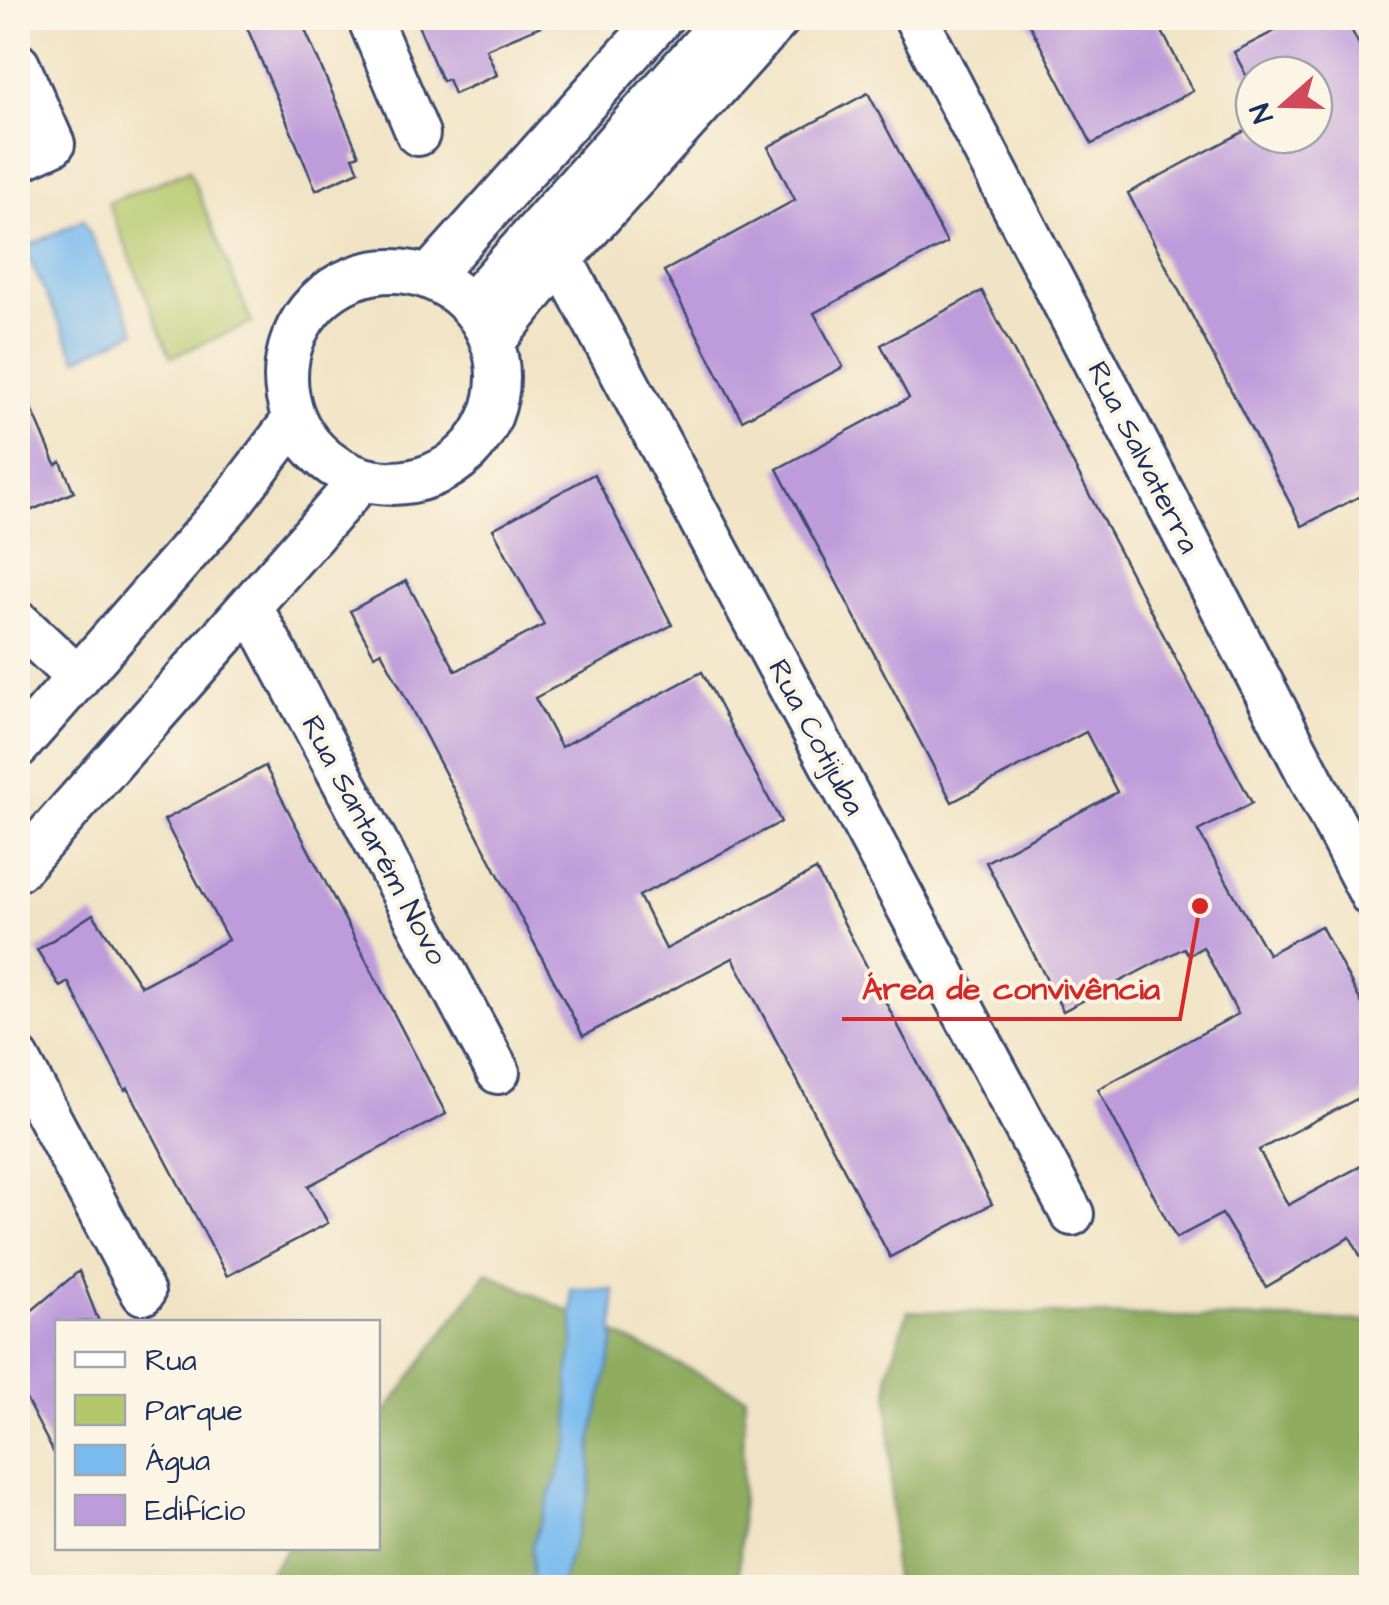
<svg xmlns="http://www.w3.org/2000/svg" width="1389" height="1605" font-family="'Architects Daughter',sans-serif">
  <rect width="100%" height="100%" fill="#fcf5e5"/>
  <filter id="ink" filterUnits="userSpaceOnUse"><feTurbulence type="fractalNoise" baseFrequency=".01" numOctaves="2"/><feDisplacementMap in="SourceGraphic" scale="20" xChannelSelector="R" yChannelSelector="G"/><feConvolveMatrix kernelMatrix="1 2 1 2 8 2 1 2 1" color-interpolation-filters="sRGB"/></filter>
  <filter id="wash" filterUnits="userSpaceOnUse"><feTurbulence type="fractalNoise" baseFrequency=".0048" numOctaves="4" result="noise"/><feDisplacementMap in="SourceGraphic" scale="40" xChannelSelector="R" yChannelSelector="G"/><feGaussianBlur stdDeviation="2.25" result="paint"/><feColorMatrix in="noise" values="0 0 0 0 0 0 0 0 0 0 0 0 0 0 0 0 0 1.4 0 .05"/><feComposite in="paint" operator="in"/></filter>
  <g filter="url(#wash)">
    <rect width="100%" height="100%" fill="#f1e3c5"/>
    <path fill="#b4c76b" stroke="#687b64" stroke-width="2.5" d="M189,170L252,323L171,357L108,203Z"/>
    <path fill="#8fac5f" stroke="#556e5e" stroke-width="2.5" d="M487,1272L745,1396L739,1587L258,1588L287,1548H378V1423Z
      M908,1311L1371,1321V1586L894,1587L888,1373Z"/>
    <path fill="#7abbef" stroke="#4a75a6" stroke-width="2.5" d="M83,220L136,331L77,359L24,248Z
      M571,1289L614,1290V1344L592,1437L590,1490L560,1587H532V1545L570,1441L568,1376L574,1342Z"/>
    <g id="blocks">
      <path fill="#be9bda" d="M243,18H300L359,155L353,157L359,171L316,190Z
        M415,18H560L486,49L497,75L454,94L448,79L442,81Z
        M1026,18H1155L1193,91L1092,144Z
        M1300,18H1345L1372,69V490L1302,526L1128,193L1254,126V135H1314V75H1246L1234,52Z
        M868,93L947,243L814,313L843,367L742,420L664,271L795,200L768,147Z
        M982,291L1252,803L1198,831L1268,954L1321,926L1372,1023V1091L1259,1150L1288,1205L1361,1166L1372,1185V1278L1350,1237L1266,1287L1222,1214L1176,1238L1098,1089L1238,1014L1203,947L1189,955L1184,948L1063,1011L986,862L1117,792L1086,732L952,802L777,469L909,398L881,345Z
        M18,376L56,465L61,462L74,492L18,516Z
        M594,474L672,625L535,698L561,747L702,672L781,822L639,896L666,949L816,870L992,1204L890,1257L733,958L583,1036L381,651L374,655L350,611L406,581L456,671L544,625L493,529Z
        M265,766L446,1114L308,1186L328,1223L227,1276L128,1088L125,1090L68,982L60,987L37,950L93,914L141,986L228,940L164,820Z
        M79,1271L99,1322H58V1461L18,1384V1322Z"/>
    </g>
  </g>
  <g filter="url(#ink)">
    <use href="#blocks" fill-opacity="0" stroke="#3b4a6d" stroke-width="2.5"/>
    <g fill="none" stroke-linecap="round" stroke-linejoin="round">
      <g stroke="#3b4a6d" stroke-width="48">
        <path id="minor" d="M369,18L418,134
          M916,18L1372,896
          M18,65L53,144L18,160
          M561,259L1072,1214
          M286 377a106 106 0 1 1 212 0a106 106 0 1 1-212 0Z
          M429,277L661,18
          M471,305L727,18
          M493,342L546,276L779,18
          M251,607L498,1072
          M18,622L78,678
          M18,746L230,504L294,420
          M18,869L361,480
          M18,1059L143,1293"/>
      </g>
      <use href="#minor" stroke="#fff" stroke-width="42"/>
    </g>
  </g>
  <g text-anchor="middle" stroke-width="8" stroke-linejoin="round" paint-order="stroke">
    <g font-size="30" fill="#1b2f5e" stroke="#fcf5e5">
      <text transform="translate(1144 457) rotate(63)" y="10">Rua Salvaterra</text>
      <text transform="translate(817 737) rotate(62)" y="10">Rua Cotijuba</text>
      <text transform="translate(375 840) rotate(62)" y="10">Rua Santarém Novo</text>
    </g>
  </g>
  <path fill="none" stroke="#d62828" stroke-width="4" d="M1200 906L1180 1019H842"/>
  <circle fill="#d62828" stroke="#fcf5e5" stroke-width="4" cx="1200" cy="906" r="10"/>
  <g font-size="32" text-anchor="middle" font-weight="bold" fill="#d62828" stroke="#fcf5e5" stroke-width="8" stroke-linejoin="round" paint-order="stroke">
    <text x="1011" y="999">Área de convivência</text>
  </g>
  <rect width="1389" height="1605" fill="none" stroke="#fcf5e5" stroke-width="60"/>
  <rect x="55" y="1320" width="325" height="230" fill="#fcf5e5" stroke="#a2a6af" stroke-width="2.5"/>
  <rect x="75" y="1352" width="50" height="15" fill="#ffffff" stroke="#a2a6af" stroke-width="2.5"/>
  <text x="145" y="1370" font-size="30" fill="#1b2f5e">Rua</text>
  <rect x="75" y="1395" width="50" height="30" fill="#b4c76b" stroke="#a2a6af" stroke-width="2.5"/>
  <text x="145" y="1420" font-size="30" fill="#1b2f5e">Parque</text>
  <rect x="75" y="1445" width="50" height="30" fill="#7abbef" stroke="#a2a6af" stroke-width="2.5"/>
  <text x="145" y="1470" font-size="30" fill="#1b2f5e">Água</text>
  <rect x="75" y="1495" width="50" height="30" fill="#be9bda" stroke="#a2a6af" stroke-width="2.5"/>
  <text x="145" y="1520" font-size="30" fill="#1b2f5e">Edifício</text>
  <g transform="translate(1284 105) rotate(250)"><circle r="48" fill="#fcf5e5" stroke="#a2a6af" stroke-width="2.5"/>
  <path d="M0-8L18 38L0 25L-18 38Z" fill="#d1495b"/>
  <text y="-15" font-size="28" font-weight="bold" text-anchor="middle" fill="#1b2f5e">N</text>
  </g>
</svg>
